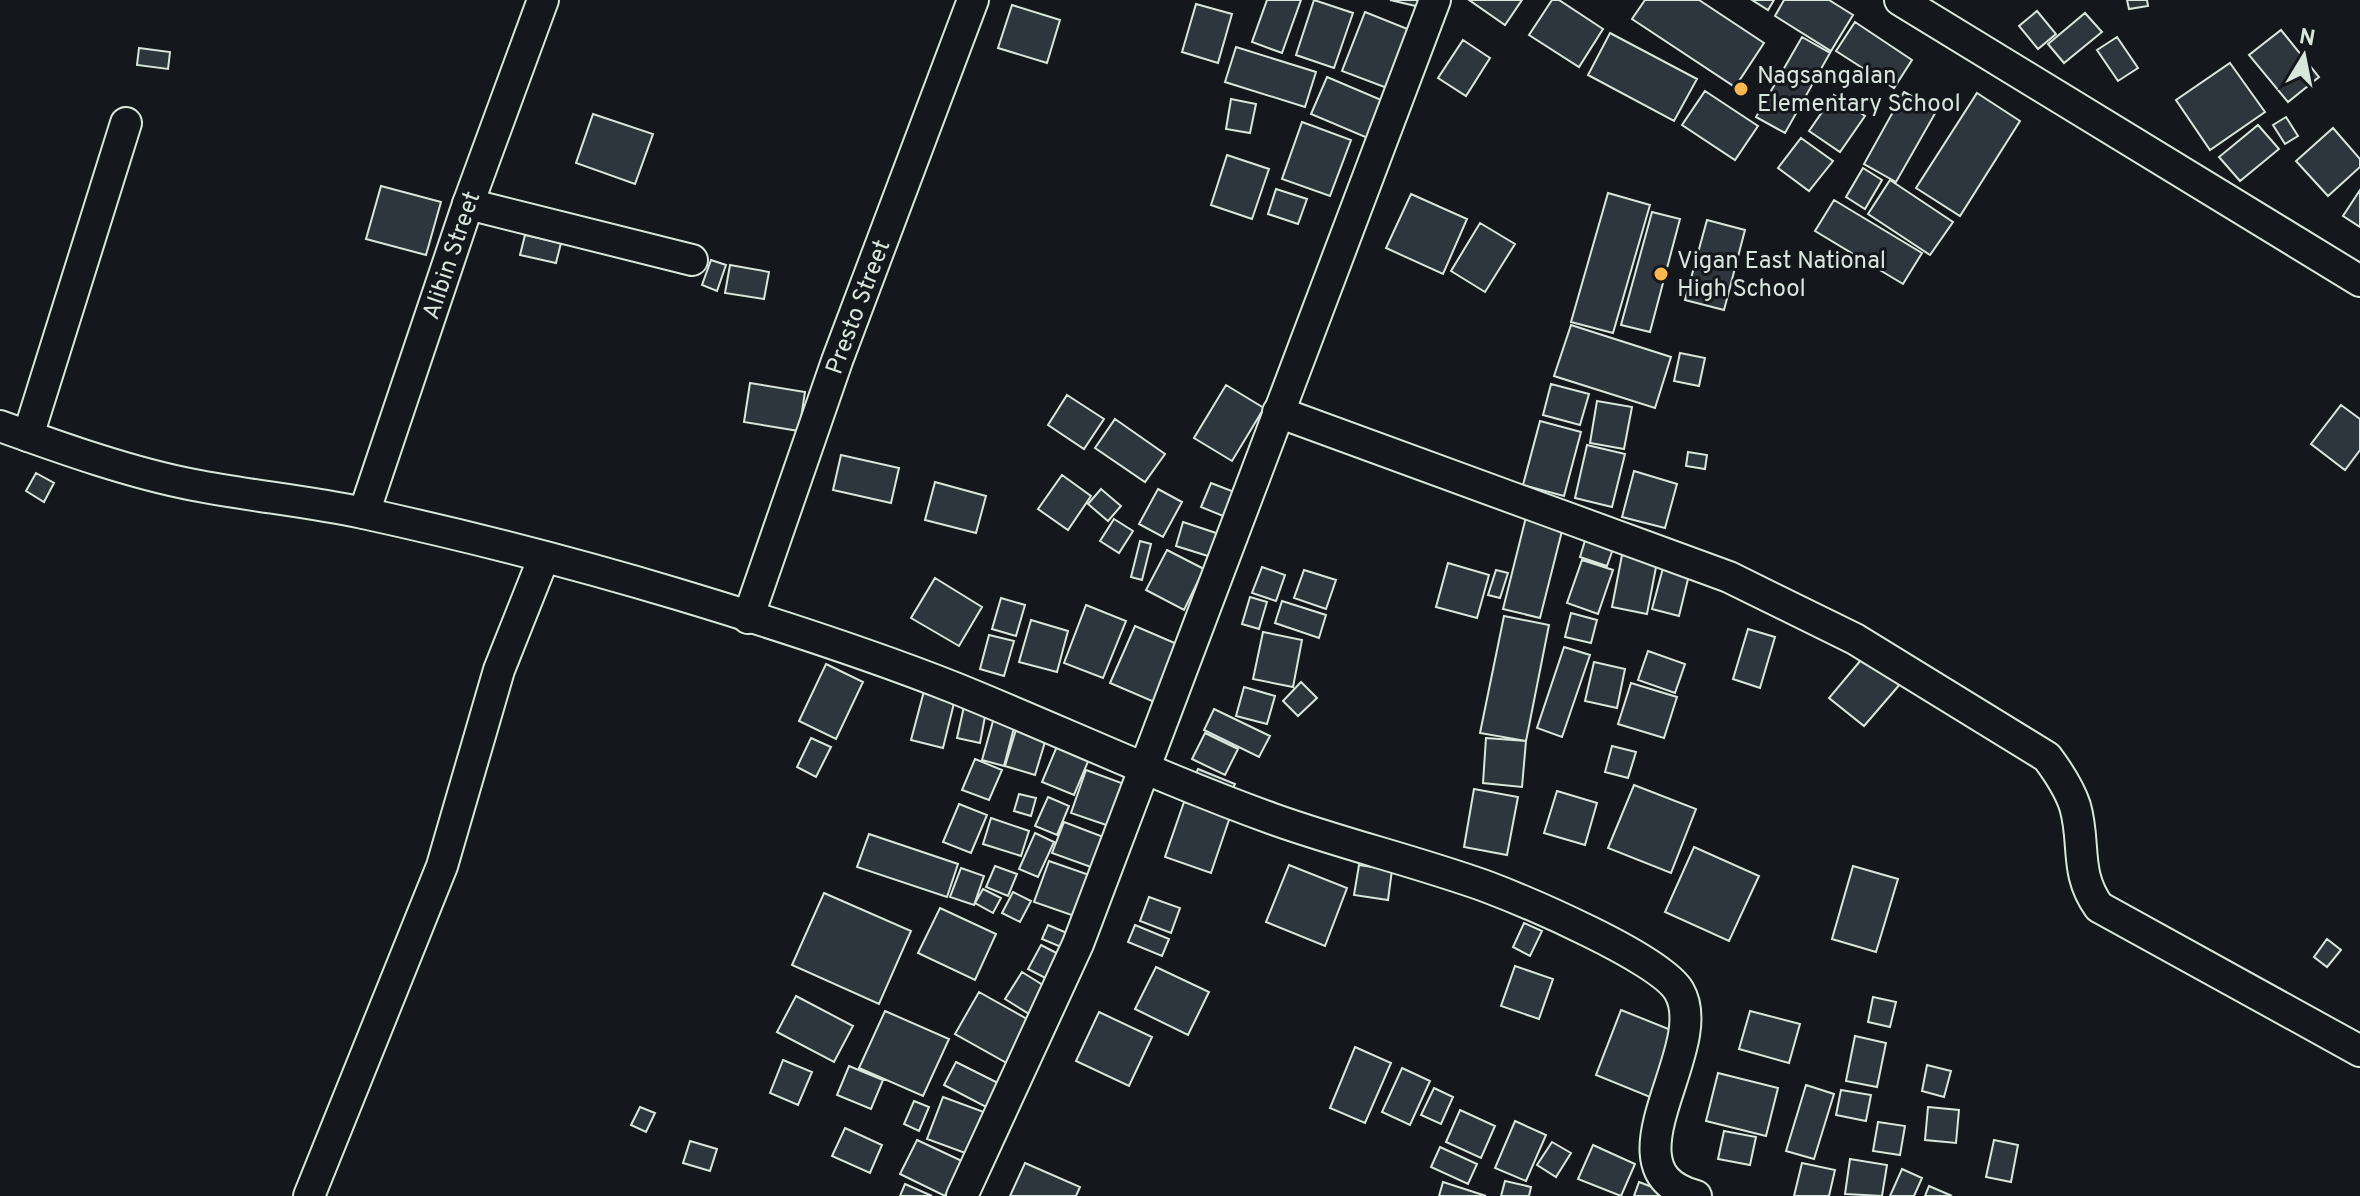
<svg xmlns="http://www.w3.org/2000/svg" width="2360" height="1196" font-family="Overpass,sans-serif">
  <rect width="100%" height="100%" fill="#14181c"/>
  <path fill="#2c363c" stroke="#d8e6dc" stroke-width="2" d="M1267,0H1301L1282,53L1252,42Z
    M1314,0L1353,13L1334,68L1296,55Z
    M1390,0H1422L1420,7Z
    M1469,0H1522L1505,25Z
    M1552,0H1559L1603,29L1579,67L1529,35Z
    M1645,0H1699L1764,43L1735,87L1632,19Z
    M1752,0H1774L1768,10Z
    M1784,0H1829L1853,15L1831,51L1775,16Z
    M2127,0H2147L2148,6L2129,9Z
    M1196,4L1232,14L1218,63L1182,52Z
    M1012,5L1060,20L1047,63L998,48Z
    M2037,11L2056,34L2038,49L2019,26Z
    M1365,12L1410,30L1387,88L1342,71Z
    M2085,13L2102,32L2064,63L2048,44Z
    M1855,22L1912,60L1894,88L1836,51Z
    M2281,30L2319,77L2288,102L2249,55Z
    M1610,33L1697,79L1674,121L1588,75Z
    M1802,37L1830,53L1785,133L1756,117Z
    M2117,37L2138,68L2118,81L2097,50Z
    M1463,40L1490,58L1466,96L1438,78Z
    M1236,47L1316,72L1305,107L1225,82Z
    M139,48L170,52L168,69L137,65Z
    M2230,63L2265,112L2210,150L2176,100Z
    M1327,77L1386,102L1370,139L1311,114Z
    M1705,91L1758,126L1735,160L1682,125Z
    M1904,92L1937,110L1896,182L1864,164Z
    M1977,93L2020,121L1960,216L1916,188Z
    M1834,95L1865,116L1840,152L1809,131Z
    M1231,99L1256,104L1250,133L1226,129Z
    M593,114L653,134L635,184L576,163Z
    M2286,117L2298,136L2285,144L2273,125Z
    M1302,122L1351,140L1330,196L1282,179Z
    M2258,125L2279,149L2240,181L2219,157Z
    M2333,128L2360,159V167L2328,196L2296,161Z
    M1801,138L1833,161L1809,191L1778,168Z
    M1227,155L1269,169L1252,219L1211,205Z
    M1863,168L1882,180L1865,209L1846,197Z
    M1890,180L1953,222L1930,255L1868,214Z
    M381,186L441,202L426,255L366,239Z
    M1276,189L1307,199L1298,224L1268,214Z
    M2360,190V227L2343,216Z
    M1608,193L1650,205L1613,333L1571,322Z
    M1411,194L1467,219L1443,274L1386,248Z
    M1834,200L1922,253L1903,284L1815,231Z
    M1652,212L1680,219L1650,332L1621,325Z
    M1707,220L1745,230L1724,310L1685,300Z
    M1480,223L1515,244L1485,292L1451,271Z
    M525,235L561,243L556,263L520,255Z
    M711,260L726,265L717,291L702,285Z
    M730,265L769,272L764,299L725,293Z
    M1571,325L1671,357L1655,408L1554,376Z
    M1680,353L1705,358L1699,386L1674,381Z
    M750,383L805,392L799,431L744,422Z
    M1551,384L1589,394L1580,425L1543,415Z
    M1226,385L1264,408L1232,461L1194,438Z
    M1067,395L1104,419L1084,449L1048,425Z
    M1597,401L1632,407L1624,449L1590,443Z
    M2341,405L2360,419V450L2345,470L2311,444Z
    M1115,419L1165,454L1145,482L1095,448Z
    M1540,421L1581,432L1564,496L1523,485Z
    M1587,445L1625,454L1612,507L1575,498Z
    M1688,452L1707,455L1705,469L1686,466Z
    M841,455L899,468L891,503L833,490Z
    M1634,471L1677,484L1665,528L1622,517Z
    M36,473L54,483L44,502L26,491Z
    M1062,475L1091,496L1068,530L1038,509Z
    M935,482L986,496L976,533L925,520Z
    M1211,483L1237,493L1228,518L1201,507Z
    M1101,489L1121,506L1108,521L1088,504Z
    M1158,489L1182,502L1163,537L1139,524Z
    M1526,517L1563,527L1540,618L1503,609Z
    M1114,519L1133,531L1119,553L1100,541Z
    M1183,522L1219,534L1211,557L1176,546Z
    M1587,534L1615,543L1607,566L1580,557Z
    M1140,541L1151,544L1142,580L1131,577Z
    M1167,550L1204,569L1184,610L1146,590Z
    M1622,555L1657,562L1647,614L1612,607Z
    M1582,560L1613,570L1598,614L1567,603Z
    M1448,563L1489,575L1477,618L1436,607Z
    M1262,567L1285,575L1276,601L1252,593Z
    M1663,568L1689,575L1679,616L1652,609Z
    M1304,570L1336,580L1326,609L1294,598Z
    M1496,570L1508,573L1500,598L1488,595Z
    M935,578L982,607L959,646L911,618Z
    M1250,597L1267,602L1259,629L1242,624Z
    M1001,598L1025,605L1016,636L992,629Z
    M1282,601L1326,615L1319,638L1275,623Z
    M1086,605L1126,621L1103,678L1064,663Z
    M1571,613L1597,620L1591,643L1565,637Z
    M1504,616L1549,625L1526,741L1480,733Z
    M1031,620L1068,631L1057,672L1019,662Z
    M1135,626L1184,647L1159,704L1110,683Z
    M1748,629L1775,637L1760,688L1733,679Z
    M1263,632L1302,640L1293,687L1253,679Z
    M989,635L1014,641L1004,676L980,669Z
    M1564,647L1590,655L1562,737L1537,728Z
    M1648,651L1685,664L1675,693L1638,680Z
    M1866,654L1901,683L1864,726L1829,698Z
    M1594,662L1625,669L1617,708L1585,701Z
    M826,664L863,682L836,739L799,721Z
    M1301,682L1317,698L1298,716L1283,701Z
    M1631,683L1677,697L1664,738L1618,724Z
    M1244,687L1275,696L1267,724L1236,716Z
    M924,691L955,699L943,748L911,740Z
    M965,702L987,706L980,743L957,738Z
    M1214,709L1270,736L1259,757L1204,730Z
    M995,714L1016,720L1004,766L982,760Z
    M1018,723L1048,732L1035,775L1005,766Z
    M1205,733L1238,749L1225,775L1192,759Z
    M811,738L831,747L816,777L797,767Z
    M1486,738L1526,741L1522,787L1483,783Z
    M1060,739L1092,752L1074,795L1042,782Z
    M1612,746L1636,752L1628,778L1605,772Z
    M975,759L1002,770L989,800L962,790Z
    M1198,769L1235,784L1228,799L1192,784Z
    M1086,770L1127,785L1112,827L1071,813Z
    M1634,785L1696,809L1671,873L1608,848Z
    M1474,789L1518,797L1507,855L1464,847Z
    M1557,791L1597,803L1585,845L1544,833Z
    M1019,794L1036,798L1031,816L1014,811Z
    M1048,797L1069,806L1057,835L1035,826Z
    M1184,802L1230,817L1211,873L1165,857Z
    M959,804L987,815L971,853L943,842Z
    M991,818L1029,831L1021,856L983,844Z
    M1064,822L1114,841L1102,871L1052,853Z
    M1035,833L1054,842L1038,877L1019,869Z
    M869,834L958,864L947,897L857,867Z
    M1694,847L1759,876L1729,941L1665,912Z
    M1049,861L1098,878L1083,919L1034,902Z
    M1289,865L1347,888L1325,946L1266,922Z
    M1359,865L1392,870L1388,900L1354,895Z
    M995,866L1017,874L1008,896L986,887Z
    M1853,866L1898,879L1876,952L1832,939Z
    M961,868L984,876L974,905L950,897Z
    M983,889L1001,898L993,913L975,903Z
    M1013,892L1031,901L1020,922L1002,913Z
    M824,893L911,931L879,1004L792,965Z
    M1149,897L1180,908L1171,933L1140,921Z
    M940,908L996,934L975,980L918,953Z
    M1524,923L1542,931L1530,956L1513,947Z
    M1048,925L1079,938L1073,952L1042,939Z
    M1135,925L1169,939L1162,956L1128,942Z
    M2327,939L2341,950L2327,967L2314,957Z
    M1041,945L1068,959L1055,983L1028,969Z
    M1515,966L1553,979L1539,1019L1501,1006Z
    M1156,967L1209,992L1188,1035L1135,1009Z
    M1022,972L1054,992L1037,1019L1005,999Z
    M979,992L1036,1024L1012,1066L955,1034Z
    M796,996L853,1026L834,1062L777,1032Z
    M1873,997L1896,1002L1890,1027L1868,1022Z
    M1621,1010L1676,1032L1650,1097L1596,1075Z
    M885,1011L949,1039L923,1096L859,1068Z
    M1750,1011L1800,1024L1789,1063L1739,1049Z
    M1099,1012L1152,1037L1129,1086L1076,1061Z
    M1855,1036L1886,1043L1877,1087L1846,1081Z
    M1355,1047L1391,1063L1365,1123L1330,1108Z
    M783,1060L812,1072L798,1105L770,1093Z
    M956,1062L1000,1084L988,1108L944,1085Z
    M1927,1065L1951,1071L1944,1097L1922,1091Z
    M849,1066L883,1080L871,1109L837,1095Z
    M1402,1068L1430,1081L1410,1125L1382,1112Z
    M1718,1073L1778,1088L1766,1136L1706,1121Z
    M1806,1085L1834,1094L1814,1159L1786,1151Z
    M1434,1088L1453,1097L1441,1124L1421,1115Z
    M1841,1090L1871,1095L1866,1121L1836,1115Z
    M943,1097L992,1115L976,1157L927,1139Z
    M914,1101L929,1107L919,1131L904,1124Z
    M640,1107L655,1113L646,1132L631,1125Z
    M1928,1107L1959,1110L1956,1143L1925,1140Z
    M1460,1110L1495,1126L1481,1158L1446,1142Z
    M1515,1121L1546,1135L1526,1181L1495,1168Z
    M1878,1122L1905,1126L1900,1155L1873,1151Z
    M845,1128L882,1145L870,1173L832,1156Z
    M1724,1131L1756,1137L1750,1165L1718,1159Z
    M917,1140L962,1161L945,1196L900,1174Z
    M1994,1140L2018,1145L2011,1182L1986,1177Z
    M690,1141L717,1149L710,1171L683,1163Z
    M1552,1142L1571,1153L1556,1177L1537,1165Z
    M1593,1145L1635,1164L1621,1196L1578,1179Z
    M1440,1147L1477,1164L1468,1184L1431,1167Z
    M1850,1159L1887,1165L1882,1196L1845,1194Z
    M1025,1163L1080,1187L1076,1196H1010Z
    M1802,1163L1835,1170L1829,1196H1794Z
    M1902,1169L1922,1178L1914,1196H1890Z
    M1505,1181L1531,1187L1529,1196H1501Z
    M1443,1182L1486,1196H1439Z
    M1639,1182L1676,1196H1634Z
    M905,1184L932,1196H900Z
    M1929,1186L1952,1196H1925Z"/>
  <g fill="none" stroke-linecap="round" stroke-linejoin="round">
    <g stroke="#d8e6dc" stroke-width="34">
      <g id="minor">
        <path d="M1900,0L2360,281"/>
        <path d="M468,204L692,260"/>
        <path d="M1278,412L1729,577L1855,639L2047,757C2059,773 2069,788 2075,806C2086,844 2074,872 2099,907L2360,1051"/>
        <path d="M0,426C61,448 131,473 194,485C250,496 307,501 363,513C468,536 574,563 677,594C770,622 864,652 955,688C1061,731 1165,780 1273,819C1343,844 1415,861 1485,886C1525,901 1660,958 1679,991C1713,1049 1598,1170 1696,1196"/>
        <path d="M28,436L126,123"/>
        <path id="s1" d="M364,513L468,204L543,0"/>
        <path id="s2" d="M748,618L837,361L973,0"/>
        <path d="M309,1196L442,866L499,670L544,557"/>
        <path d="M962,1196L1078,944L1435,0"/>
      </g>
    </g>
    <use href="#minor" stroke="#14181c" stroke-width="30"/>
  </g>
  <g fill="#ffb74d" stroke="#14181c" stroke-width="3">
    <circle cx="1741" cy="89" r="8"/>
    <circle cx="1661" cy="274" r="8"/>
  </g>
  <g text-anchor="middle" stroke-width="6" stroke-linejoin="round" paint-order="stroke">
    <g font-size="24" fill="#d8e6dc" stroke="#14181c" text-anchor="start">
      <text x="1757" y="83">Nagsangalan<tspan x="1757" dy="28">Elementary School</tspan></text>
      <text x="1677" y="268">Vigan East National<tspan x="1677" dy="28">High School</tspan></text>
    </g>
    <g font-size="24" fill="#d8e6dc" stroke="#14181c">
      <text dy="8" stroke="none"><textPath href="#s1" startOffset="272">Alibin Street</textPath></text>
      <text dy="8" stroke="none"><textPath href="#s2" startOffset="330">Presto Street</textPath></text>
    </g>
  </g>
  <g transform="translate(2304 56) rotate(10)" stroke="#14181c" stroke-width="6" paint-order="stroke">
  <path d="M0-6L14 30L0 20L-14 30Z" fill="#d8e6dc"/>
  <text y="-12" font-size="22" font-weight="bold" text-anchor="middle" fill="#d8e6dc">N</text>
  </g>
</svg>
